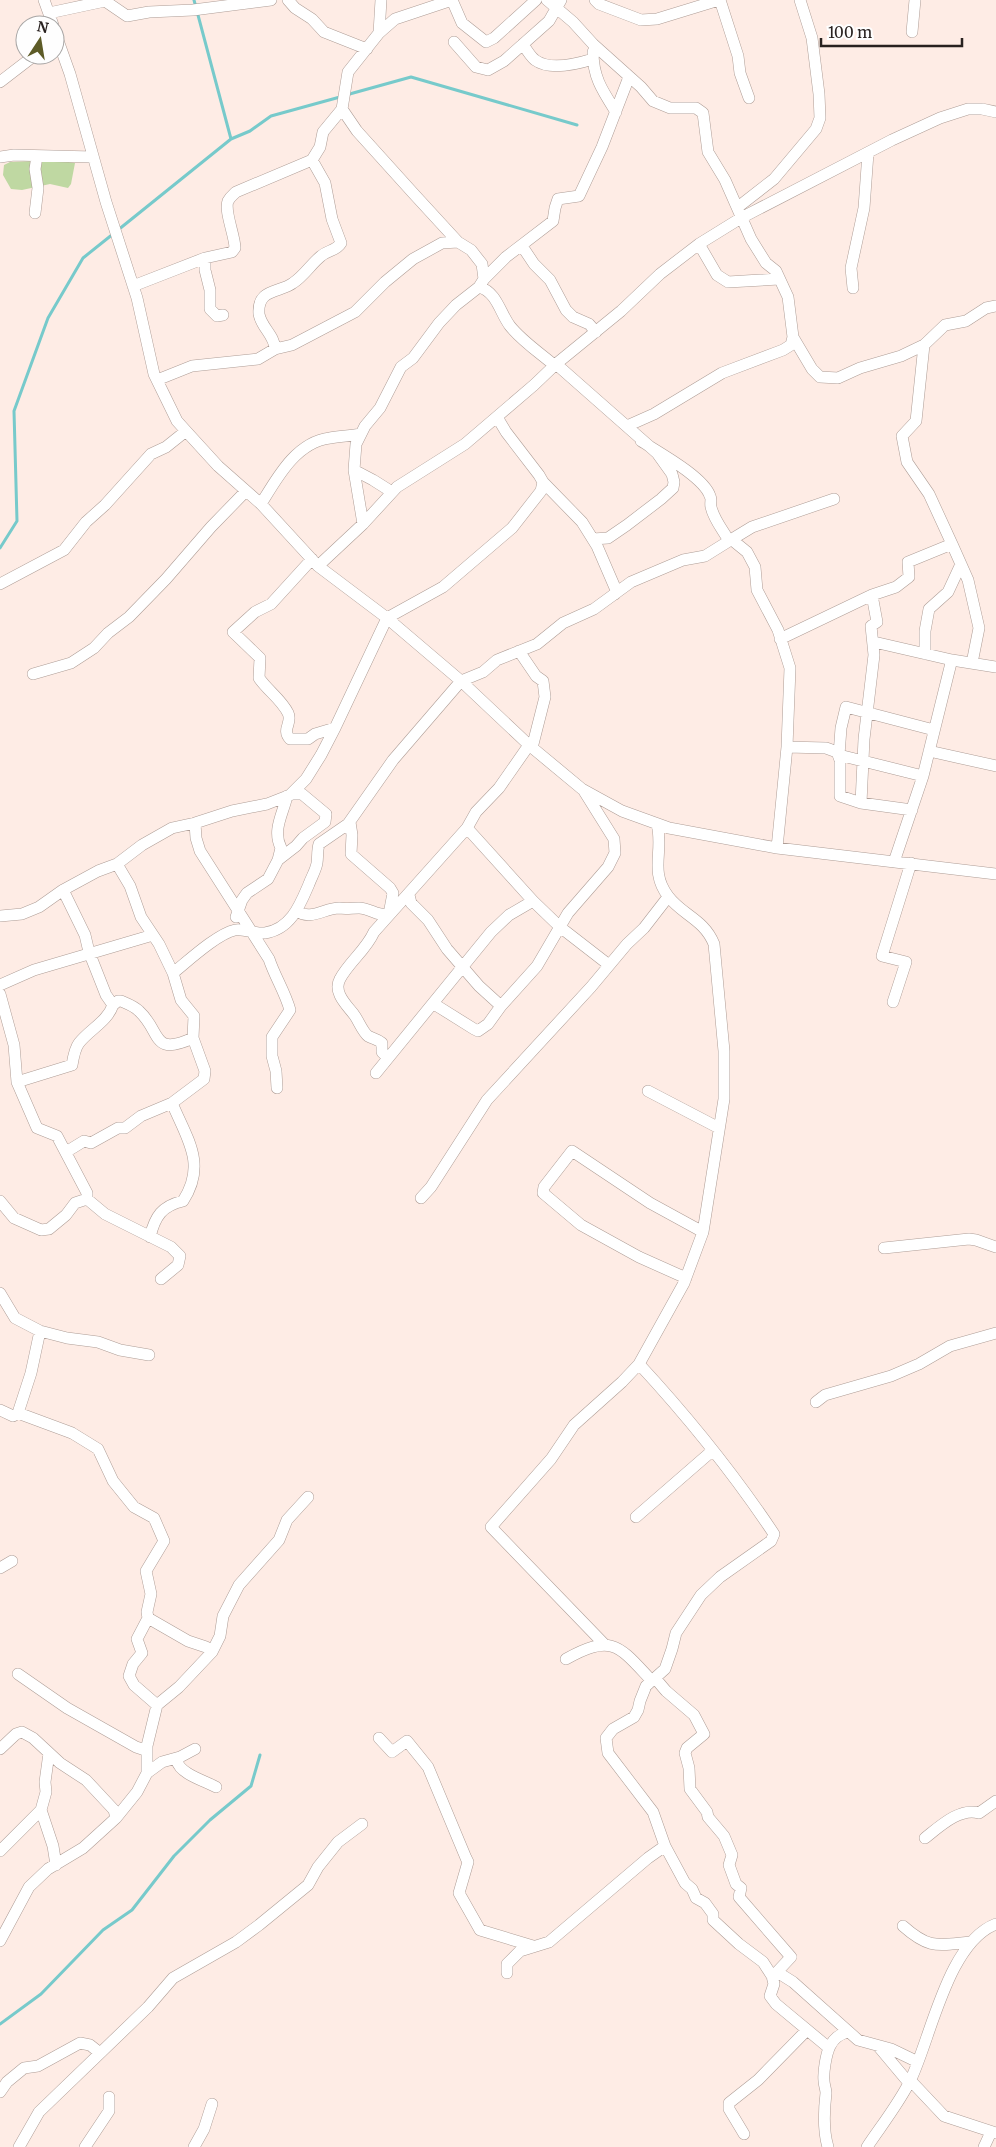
<svg xmlns="http://www.w3.org/2000/svg" width="996" height="2147" font-family="Merriweather,serif">
  <rect width="100%" height="100%" fill="#feece5"/>
  <path fill="#bfd8a2" d="M56,160L75,163L71,184L68,188L50,184L22,190L11,189L3,175L4,165L10,162Z"/>
  <g fill="none" stroke-linecap="round" stroke-linejoin="round">
    <path stroke="#77cacb" stroke-width="3" d="M194,0L231,139
      M346,95L411,77L577,125
      M118,230L231,139L250,131L271,116L340,97
      M0,548L17,521L14,411L48,318L83,258L113,234
      M0,2024L41,1994L103,1930L132,1910L174,1856L210,1820L251,1786L260,1755"/>
    <g stroke="#ae9d96" stroke-width="12">
      <path id="street" d="M44,0L53,25
        M288,0L295,8L312,19L324,32L367,49
        M452,0L462,23L486,42L494,38L536,0
        M547,0L573,22L593,44L641,87L653,101L670,108H696L703,113L708,152L725,180L751,239L766,263L776,271L788,297L793,337L791,345L783,350L722,373L654,414L627,426
        M595,0L599,4L641,20L657,19L719,0
        M720,0L738,56L740,73L749,98
        M49,13L105,1L127,16L149,12L193,10L271,0
        M55,32L70,74L106,202L137,298L154,374L177,421L186,431L218,466L261,504L318,566L387,618L461,681L529,745L582,789L622,811L669,828L777,848L996,874
        M912,32L915,0
        M379,33L381,0
        M454,42L476,67L488,70L504,61L549,21L561,0
        M523,44C526,49 530,56 535,60C550,71 577,64 593,59
        M593,52C593,77 602,90 616,112
        M0,82L35,55
        M342,109L357,131L413,193L458,242L471,250L482,264L484,279L479,287L456,305L439,323L413,358L401,367L380,408L365,426L356,444L354,470L363,524
        M0,157L14,155L93,157
        M738,207L774,179L816,129L820,118L819,94L812,38L800,0
        M35,213L38,188L35,169L37,156
        M699,244L717,275L728,282L779,279
        M522,246L534,264L550,280L566,310L573,317L589,324L596,332
        M205,258V270L210,290V309L217,316L223,315
        M484,279L506,257L553,221L555,208L558,199L579,196L602,147L629,77
        M133,286L205,258L232,252L235,248C235,236 224,211 228,201C230,197 233,195 236,192L312,160L320,147L323,132L342,109L348,72L379,33L395,19L452,0
        M479,287C497,292 500,313 510,326C522,341 540,353 554,365
        M853,288L851,268L864,208L868,153
        M793,337L812,369L820,377L838,378L860,368L901,356L924,345L945,325L966,321L986,308L996,306
        M275,349L292,345L355,312L385,282L413,259L442,243L458,242
        M556,364L657,453L672,474L674,482L673,488L661,499L627,525L608,538L593,539
        M157,380L192,366L258,359L275,349C275,336 261,327 259,314C257,288 280,293 293,283C304,276 311,264 321,256C328,250 336,251 341,243L332,219L325,183L312,160
        M354,470L373,480L392,492
        M543,482L582,522L597,546L616,590L615,594
        M261,504C277,478 296,442 330,438C340,436 351,436 361,434
        M731,539L747,552L755,567L757,590L778,630L790,668L787,747L777,848
        M729,541L752,527L834,499
        M952,544L968,580L979,628L972,663
        M312,559L271,604L255,612L233,632L260,658L259,678C268,691 281,699 288,713C293,723 281,729 290,739H308L315,734L335,728
        M318,566L363,524L397,487L465,444L534,385L556,364L621,311L660,274L699,244L741,218L892,140L940,118L968,109H982L996,112
        M0,584L64,550L86,522L105,505L151,454L166,447L186,431
        M780,639L872,595
        M874,642L952,660
        M519,651L536,676L543,681L545,697L532,748
        M925,654V631L929,609L948,592L961,564
        M33,674L71,663L94,648L108,633L129,617L166,579L211,527L246,491
        M787,747L826,748L837,752L840,760V796L861,803L912,810
        M929,751L996,766
        M923,776L839,755L841,728L846,707L934,730
        M861,803L864,739L874,655L871,626L877,622L872,595L896,587L909,577L908,562L952,544L929,494L907,462L902,436L916,421L924,345
        M195,823L196,838L200,851L269,959C275,977 285,992 290,1010L272,1037V1056L276,1071L277,1088
        M467,828L533,901L560,927L609,965
        M278,860L296,846L303,838L325,822L326,814L302,794H291
        M894,862L923,776L951,663L952,660L996,667
        M409,895L411,903L428,920L447,949L479,986L501,1006
        M297,911C310,921 325,908 339,908C345,909 352,908 359,908C370,908 378,917 389,914L393,893L390,888L351,854L352,835L350,822
        M0,916L22,914L39,907L63,890L98,871L117,864L142,845L172,828L195,823L232,811L267,804L290,795L306,779L321,755L335,728L387,618L443,587L512,528L541,491L543,482L539,475L506,432L497,417
        M236,917L242,900L247,893L268,879L278,860L281,848C272,830 283,814 287,796
        M173,973C188,961 217,934 235,930C243,928 256,934 265,933C291,929 300,905 309,884C311,878 316,870 317,863C318,857 317,851 319,844L348,824L393,760L461,681L483,672L497,660L537,644L563,623L594,609L631,582L683,560L705,556L729,541C723,530 714,520 711,507C710,503 712,499 710,496C704,477 658,452 641,441
        M0,985L34,970L153,935
        M0,994L14,1045L17,1082L37,1128L57,1136L87,1193V1199L105,1214L171,1247L180,1256L178,1265L161,1279
        M893,1002L906,962L882,956L911,863
        M434,1004L474,1029L478,1031L488,1024L501,1006L537,966L568,913L608,867L615,853L614,839L584,791
        M113,1005L118,1001H121C128,1004 134,1006 139,1011C162,1032 151,1057 193,1038
        M387,1057L382,1052V1043C377,1039 373,1039 368,1036C363,1032 359,1022 355,1016C349,1007 332,993 340,979C349,962 366,950 374,932L467,828L476,812L499,788L529,745
        M376,1073L491,932L509,915L533,901
        M17,1082L72,1065C73,1059 75,1048 79,1043C90,1029 107,1022 113,1005L106,995L89,952L85,935L63,890
        M648,1091L719,1128
        M66,1152L84,1141L91,1143L118,1128H125L141,1116L172,1103L204,1079L205,1071L193,1038L194,1016L181,1000L173,973L159,944L141,917L130,886L117,864
        M421,1198L431,1187L487,1100L591,987L627,944L644,928L668,897
        M0,1201L14,1218L41,1230L49,1229L66,1215L75,1203L87,1199
        M150,1237C155,1216 162,1206 183,1201C207,1164 187,1139 172,1103
        M884,1248L969,1239L976,1240L996,1247
        M686,1278L639,1257L581,1225L543,1193L544,1187L572,1151L650,1203L703,1232
        M0,1293L15,1318L40,1331L67,1338L98,1342L120,1350L149,1355
        M816,1402L825,1395L891,1376L919,1364L950,1346L996,1333
        M0,1410L13,1416L18,1413L72,1433L98,1449L113,1481L134,1507L154,1518L164,1541L146,1571L151,1594L147,1612L148,1618L137,1639L142,1653L133,1664L129,1676L134,1685L157,1705
        M18,1413L31,1373L40,1331
        M636,1517L712,1451
        M0,1568L12,1561
        M148,1618L188,1641L206,1647L212,1652
        M605,1645L491,1527L551,1459L574,1425L622,1382L639,1364L684,1283L703,1232L724,1099V1051L714,944C704,919 682,915 668,896C649,871 664,851 657,824
        M566,1659C613,1633 619,1646 652,1681
        M18,1674L67,1708L136,1747L142,1749L147,1746
        M655,1678L666,1691L694,1715L704,1734L687,1748L685,1753L689,1768L690,1789L707,1812L708,1817L724,1836L732,1855L729,1865L736,1884L741,1888L739,1897L791,1957L777,1972L793,1982L858,2040L891,2049L918,2062
        M379,1738L392,1752L407,1741L428,1767L466,1858L468,1862L459,1893L480,1930L533,1946
        M0,1749L16,1734L22,1732L33,1738L60,1763L86,1780L114,1810L116,1818
        M49,1753L45,1782L46,1792L41,1810L53,1846L56,1865
        M180,1757L177,1761C180,1774 205,1781 216,1787
        M147,1773V1746L157,1705L179,1687L212,1652L220,1636L223,1616L239,1585L279,1540L287,1520L308,1497
        M925,1838C939,1827 960,1807 979,1813L996,1801
        M665,1846L685,1883L692,1889L696,1898L705,1903L713,1914V1920L739,1944L763,1962L772,1976L774,1984L770,1996L776,2004L829,2048
        M0,1851L41,1810
        M903,1926C930,1950 938,1945 971,1942
        M0,1941L29,1887L48,1869L83,1848L116,1818L137,1792L147,1773L162,1762L180,1757L195,1749
        M507,1973V1964L520,1951L549,1942L648,1858L665,1846L653,1812L608,1753L606,1738L613,1729L634,1717L638,1710L640,1701L646,1686L665,1669L672,1649L676,1633L701,1595L720,1577L771,1541L774,1534C734,1474 688,1417 639,1364
        M878,2046L909,2083
        M911,2081L944,2116L996,2133
        M0,2092L7,2082L24,2068L38,2066L80,2043L90,2045L100,2053
        M744,2134L729,2109V2103L758,2080L807,2030
        M19,2147L39,2112L148,2007L173,1978L236,1942L259,1925L308,1885L318,1867L338,1842L362,1824
        M85,2147L109,2111V2097
        M194,2147L204,2129L212,2104
        M828,2147C823,2131 824,2110 826,2093C826,2089 824,2085 824,2081C823,2073 826,2054 830,2046C834,2038 839,2035 847,2032
        M867,2147C881,2126 900,2102 911,2079C931,2037 948,1942 996,1924
        M984,2147L991,2132"/>
    </g>
    <use href="#street" stroke="#fff" stroke-width="11"/>
  </g>
  <g transform="translate(40 40) rotate(12)"><circle r="24" fill="#fefefe" stroke="#a8a6a5"/>
  <path d="M0-4L9 19L0 12L-9 19Z" fill="#5d5b27"/>
  <text y="-8" font-size="14" font-weight="bold" text-anchor="middle" fill="#28211f">N</text>
  </g>
  <path d="M821 38v8h141v-8" fill="none" stroke="#28211f" stroke-width="2.5"/>
  <text x="828" y="38" font-size="15" fill="#28211f" stroke="#fefefe" stroke-width="4" paint-order="stroke">100 m</text>
</svg>
